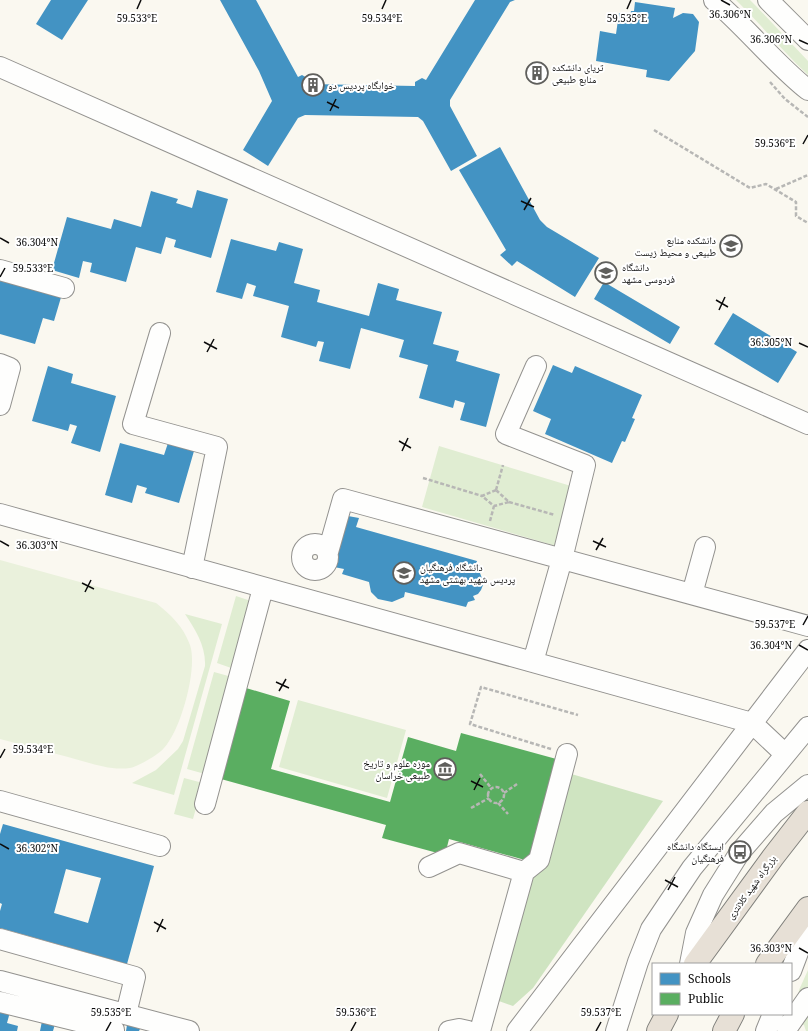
<svg xmlns="http://www.w3.org/2000/svg" width="808" height="1031" font-family="'Noto Serif','Noto Naskh Arabic',serif">
  <rect width="100%" height="100%" fill="#faf8f0"/>
  <path fill="#e0edd2" d="M736,0H750L756,6L808,61V75C783,51 761,25 736,0Z
    M439,446L571,486L556,546L422,507Z
    M236,596L254,602L234,669L217,663Z
    M185,614L222,624L174,795L132,783L156,770L178,749L183,741L205,666C206,646 195,629 185,614Z
    M214,672L232,677L205,774L187,769Z
    M298,700L406,730L387,798L279,767Z
    M184,778L203,783L193,819L174,814Z
    M808,970V1031H806L804,1025L793,1024L799,990Z"/>
  <path fill="#cfe4c1" d="M568,773L663,801L533,988L513,1006L496,1000L530,878Z"/>
  <path fill="#eaf1dc" d="M0,560L156,603C171,615 183,626 190,645C198,668 181,730 164,748C158,755 139,766 130,768C109,771 88,762 68,757C45,751 23,745 0,739Z"/>
  <path fill="#4393c3" fill-rule="evenodd" d="M51,0H88L62,40L36,24Z
    M220,0H256L298,77L302,75L309,79L308,84L415,86V82L422,78L426,80L475,0H515L510,2L450,100V106L477,156L451,171L423,121L418,117L305,115L298,118L268,166L243,150L272,101L259,71Z
    M635,2L675,8L673,18L683,13L693,14L699,22L695,51L669,81L646,77L647,70L596,61L600,31L616,34L619,13L630,15L631,11H634Z
    M532,65H541V80H533Z
    M500,147L540,220L547,227L599,258L575,297L517,261L512,266L500,255L506,250L459,170Z
    M197,190L228,199L211,258L174,247L176,240L166,237L161,254L136,247L126,282L90,272L92,263L83,261L79,278L52,270L67,217L111,229L114,219L141,227L151,191L178,199L176,203L192,208Z
    M231,239L276,251L279,242L303,249L294,283L320,290L317,302L369,316L378,283L399,289L396,300L442,312L433,344L459,351L456,361L500,374L486,427L460,420L465,403L455,400L453,408L419,398L428,365L399,357L404,340L361,328L350,369L319,361L324,342L318,341L316,347L281,337L289,306L253,296L256,286L247,283L242,299L216,292Z
    M0,278L62,294L54,321L43,318L35,344L0,334Z
    M604,282L680,327L670,344L594,299Z
    M733,313L797,352L778,383L714,344Z
    M553,365L572,373L575,366L642,395L632,418L635,419L625,442L622,441L612,463L545,434L551,419L533,411Z
    M48,366L73,374L71,383L116,396L100,452L71,443L77,426L70,424L68,431L32,421Z
    M120,443L164,455L168,443L194,451L179,503L145,493L147,488L137,485L132,503L105,495Z
    M348,516L359,518L356,527L477,561L476,566L480,565L483,571L480,573L483,581V585L481,590L478,594L473,596L475,600L468,602L466,607L405,592L404,597L392,602L378,599L371,592L369,582L342,574L344,569L334,567Z
    M3,824L154,866L127,964L0,928V911L2,904L0,903V834ZM66,869L101,878L88,923L54,913Z
    M0,1009L10,1012L7,1023L18,1026L17,1031H0Z
    M42,1021L55,1024L53,1031H40Z
    M127,1025L140,1029L139,1031H126Z"/>
  <path fill="#5aae61" d="M246,688L290,701L271,769L390,802L408,737L456,751L461,733L560,760L532,862L449,839L445,855L382,838L386,825L221,779Z"/>
  <g fill="none" stroke-linecap="round" stroke-linejoin="round">
    <g stroke="#93928f" stroke-width="22">
      <path id="minor" d="M714,0C747,28 774,63 808,90
        M768,0L808,40
        M0,67L808,424
        M0,270L64,288
        M160,333L133,424L217,447L192,568
        M0,364L10,368L0,405
        M0,514L752,723L785,754
        M302 557a13 13 0 1 1 26 0a13 13 0 1 1-26 0Z
        M328,552L343,499L808,626
        M692,594L705,547
        M533,662L562,559L585,465L506,434L536,366
        M0,801L160,846
        M205,804L263,588
        M429,867L459,853L524,872L480,1031
        M524,872L539,860L567,754
        M0,939L135,977L126,1014
        M690,964L696,933L713,895L740,852L774,813L808,785
        M791,971L808,926
        M0,981L189,1031
        M0,1002L114,1030
        M787,1028L808,998
        M449,1031L459,1029L468,1031
        M517,1031L808,650
        M616,1031L638,962L651,929L692,868L808,727
        M766,1031L773,1014"/>
    </g>
    <g stroke="#80807c" stroke-width="24">
      <path id="highway" d="M695,964L773,857L808,812
        M767,964L808,908
        M658,1031L667,1014
        M724,1031L733,1014"/>
    </g>
    <path stroke="#b7b7b5" stroke-width="2.5" stroke-dasharray="4 2" stroke-linecap="butt" d="M770,82L785,99L808,117
      M654,130L750,188L766,184L796,202V216L808,223
      M776,189L808,175
      M423,478L482,496
      M496,490L509,502L494,506L482,496Z
      M496,490L503,465
      M509,502L555,515
      M490,521L494,506
      M551,749L470,724L481,687L578,715
      M480,774L492,789
      M488 795a8 8 0 1 1 16 0a8 8 0 1 1-16 0Z
      M504,793L517,784
      M498,803L508,814
      M471,808L489,798"/>
    <use href="#minor" stroke="#fefefd" stroke-width="20"/>
    <use href="#highway" stroke="#e7e0d6" stroke-width="22"/>
  </g>
  <path fill="none" stroke="#0c0c0c" stroke-width="1.5" d="M721,0L730,5M137,9L141,0M382,9L386,0M627,9L631,0M799,40L808,44M327,102L339,108M330,111L336,99M803,144L808,135M521,201L534,207M524,210L531,198M0,238L9,243M0,277L5,268M716,300L728,307M719,310L725,297M204,342L217,349M799,343L808,347M207,352L214,339M399,441L411,448M402,451L408,438M0,541L9,546M593,541L606,547M596,550L603,538M82,583L94,589M85,592L91,580M803,625L808,616M799,645L808,650M276,682L289,688M279,691L286,679M0,758L5,749M471,781L483,787M474,790L480,778M0,844L9,849M665,880L678,887M668,890L675,877M154,922L166,929M157,932L163,919M799,948L808,953M106,1031L111,1022M351,1031L356,1022M596,1031L601,1022"/>
  <defs>
    <g id="building-ring" transform="scale(1.15)"><circle r="9.5" fill="#fff" stroke="#5f5f5c" stroke-width="1.5"/><path d="M-4-6H4V6H1V3H-1V6H-4ZM-2.5-4.3h1.7v1.8h-1.7ZM.8-4.3h1.7v1.8H.8ZM-2.5-1h1.7V.8h-1.7ZM.8-1h1.7V.8H.8Z" fill="#5f5f5c"/></g>
    <g id="university-ring" transform="scale(1.15)"><circle r="9.5" fill="#fff" stroke="#5f5f5c" stroke-width="1.5"/><path d="M0-5L7-2L0 1L-7-2ZM-4 1L0 2.5L4 1V4Q0 6-4 4Z" fill="#5f5f5c"/></g>
    <g id="museum-ring" transform="scale(1.15)"><circle r="9.5" fill="#fff" stroke="#5f5f5c" stroke-width="1.5"/><path d="M0-6L6-3V-2H-6V-3ZM-5-1h2V3h-2ZM-1-1h2V3h-2ZM3-1h2V3H3ZM-6 4H6V6H-6Z" fill="#5f5f5c"/></g>
    <g id="bus-ring" transform="scale(1.15)"><circle r="9.5" fill="#fff" stroke="#5f5f5c" stroke-width="1.5"/><path d="M-5-6H5V4H4V6H2V4H-2V6H-4V4H-5ZM-3.5-4V0h7V-4ZM-3.5 1.2v1.5H-2V1.2ZM2 1.2v1.5H3.5V1.2Z" fill="#5f5f5c"/></g>
  </defs>
  <g fill-rule="evenodd">
    <use href="#building-ring" x="537" y="73"/>
    <use href="#building-ring" x="313" y="85"/>
    <use href="#university-ring" x="731" y="246"/>
    <use href="#university-ring" x="606" y="273"/>
    <use href="#university-ring" x="404" y="573"/>
    <use href="#museum-ring" x="445" y="769"/>
    <use href="#bus-ring" x="740" y="852"/>
  </g>
  <g text-anchor="middle" stroke-width="4" stroke-linejoin="round" paint-order="stroke">
    <g font-size="10" fill="#0c0c0c" stroke="#fff" text-anchor="start">
      <text x="552" y="71">تریای دانشکده<tspan x="552" dy="12">منابع طبیعی</tspan></text>
      <text x="328" y="89">خوابگاه پردیس دو</text>
      <text x="716" y="244" text-anchor="end">دانشکده منابع<tspan x="716" dy="12">طبیعی و محیط زیست</tspan></text>
      <text x="622" y="271">دانشگاه<tspan x="622" dy="12">فردوسی مشهد</tspan></text>
      <text x="420" y="571">دانشگاه فرهنگیان<tspan x="420" dy="12">پردیس شهید بهشتی مشهد</tspan></text>
      <text x="430" y="767" text-anchor="end">موزه علوم و تاریخ<tspan x="430" dy="12">طبیعی خراسان</tspan></text>
      <text x="724" y="850" text-anchor="end">ایستگاه دانشگاه<tspan x="724" dy="12">فرهنگیان</tspan></text>
    </g>
    <g font-size="10" fill="#0c0c0c" stroke="#fff">
      <text transform="translate(751 887) rotate(-54)" y="4">بزرگراه شهید کلانتری</text>
    </g>
  </g>
  <g font-size="10" text-anchor="middle" fill="#0c0c0c" stroke="#fff" stroke-width="4" stroke-linejoin="round" paint-order="stroke">
    <text x="730" y="18">36.306°N</text>
    <text x="137" y="22">59.533°E</text>
    <text x="382" y="22">59.534°E</text>
    <text x="627" y="22">59.535°E</text>
    <text x="771" y="43">36.306°N</text>
    <text x="775" y="147">59.536°E</text>
    <text x="37" y="246">36.304°N</text>
    <text x="33" y="272">59.533°E</text>
    <text x="771" y="346">36.305°N</text>
    <text x="37" y="549">36.303°N</text>
    <text x="775" y="628">59.537°E</text>
    <text x="771" y="649">36.304°N</text>
    <text x="33" y="753">59.534°E</text>
    <text x="37" y="852">36.302°N</text>
    <text x="771" y="952">36.303°N</text>
    <text x="111" y="1016">59.535°E</text>
    <text x="356" y="1016">59.536°E</text>
    <text x="601" y="1016">59.537°E</text>
  </g>
  <rect x="652" y="963" width="140" height="52" fill="#ffffff" stroke="#9e9e9e"/>
  <rect x="660" y="973" width="20" height="12" fill="#4393c3" stroke="#9e9e9e"/>
  <text x="688" y="983" font-size="12" fill="#0c0c0c">Schools</text>
  <rect x="660" y="993" width="20" height="12" fill="#5aae61" stroke="#9e9e9e"/>
  <text x="688" y="1003" font-size="12" fill="#0c0c0c">Public</text>
</svg>
